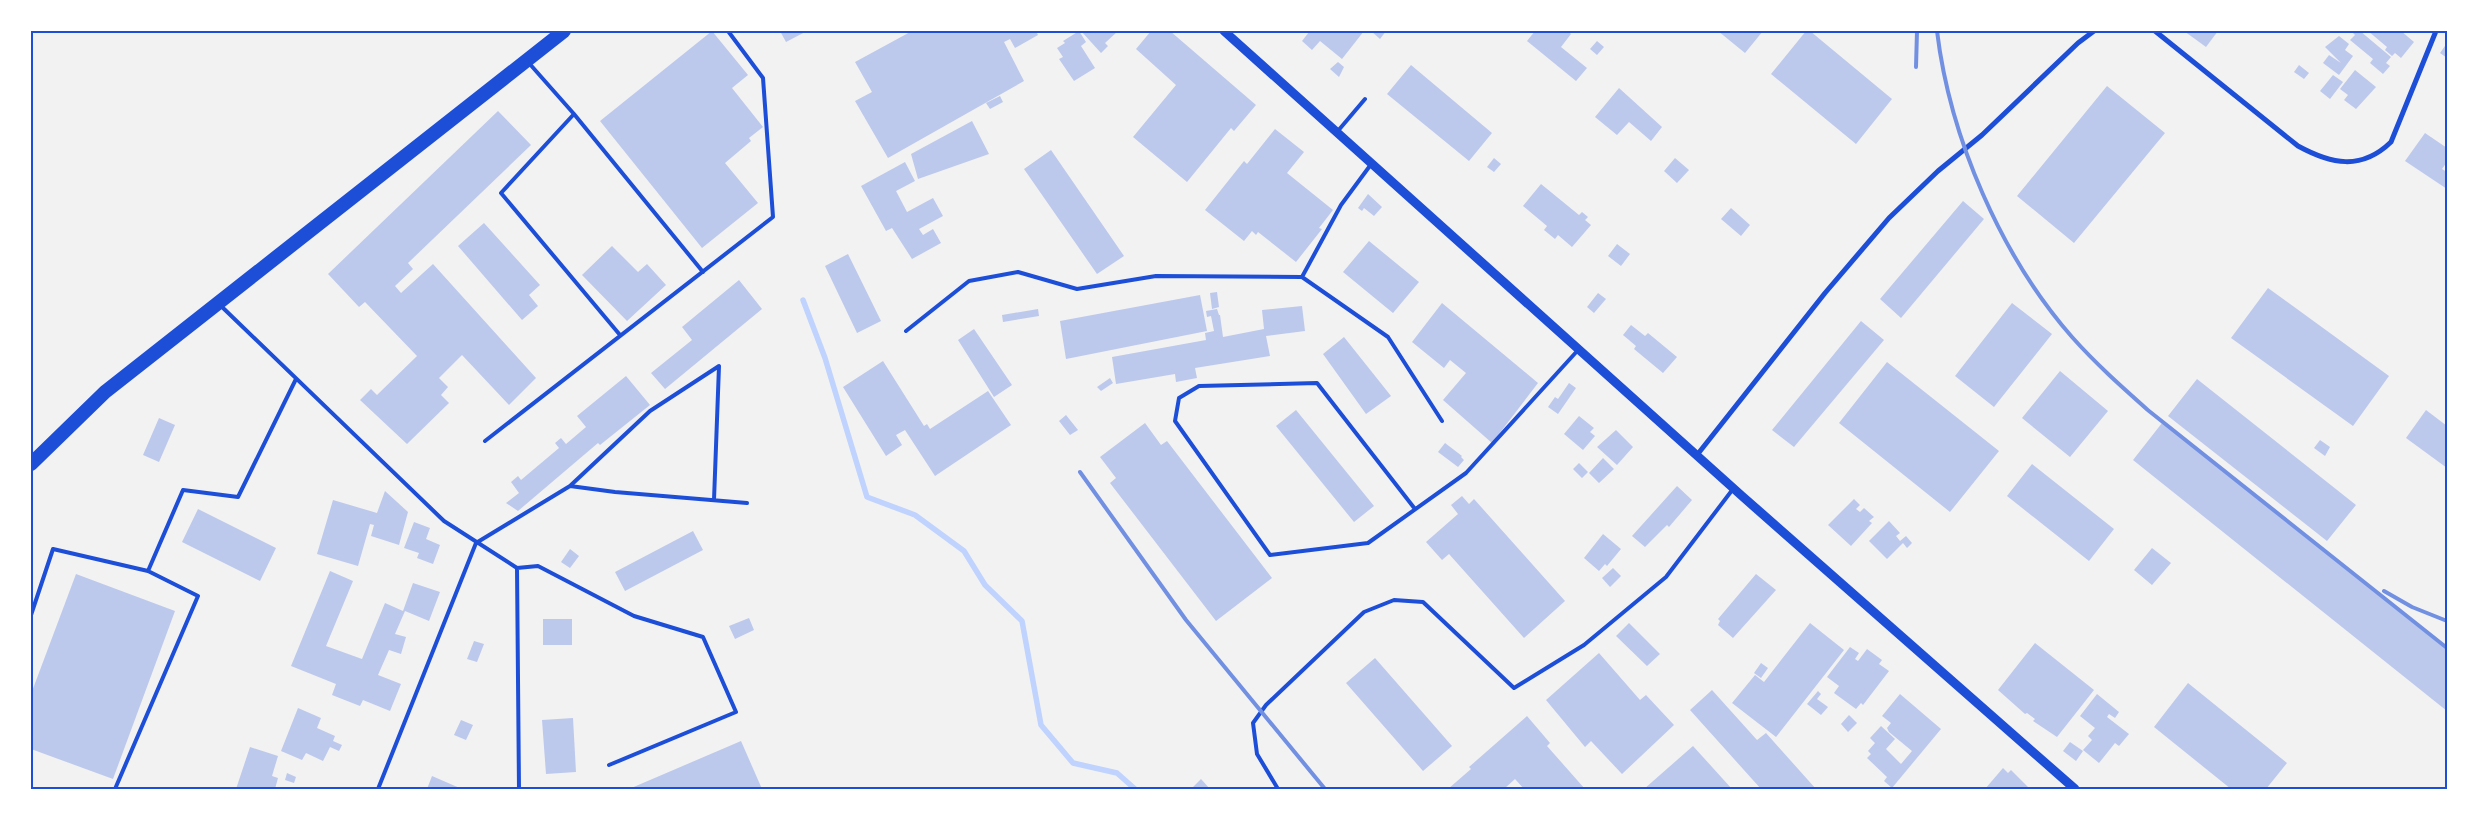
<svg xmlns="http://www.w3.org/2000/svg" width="2478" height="820" font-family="Arial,sans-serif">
  <rect width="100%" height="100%" fill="#f2f2f2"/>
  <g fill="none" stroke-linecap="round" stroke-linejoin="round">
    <path stroke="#bfd3fe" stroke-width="5.5" d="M803,300L825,358L867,497L915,515L964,551L985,585L1022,621L1041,725L1073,763L1117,773L1135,789"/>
  </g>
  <path fill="#bdc9ec" d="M712,31L748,75L732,88L763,127L749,138L751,141L725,163L758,203L702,248L600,121Z
    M780,31H807L786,42Z
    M912,31H1036L1038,35L1015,48L1010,39L1004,42L1024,81L888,158L855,101L872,92L855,62Z
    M1079,31L1086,42L1081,46L1095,68L1074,81L1059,59L1063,57L1057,48L1065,43L1063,41Z
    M1081,31H1118L1105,43L1108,46L1101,53Z
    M1151,31H1170L1256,105L1234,131L1231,128L1187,182L1133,137L1176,85L1136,49Z
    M1307,31H1364L1342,59L1320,41L1312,50L1302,41L1309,32Z
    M1371,31H1386L1380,39Z
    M1535,31H1568L1571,34L1561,47L1587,68L1576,81L1527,41Z
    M1718,31H1763L1745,53Z
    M1806,31H1810L1892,99L1856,144L1771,74Z
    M2184,31H2218L2206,47Z
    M2351,31H2360L2391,57L2386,63L2390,66L2383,74L2370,63L2373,59L2350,40L2355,35Z
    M2368,31H2401L2414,42L2401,58L2395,53L2392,56L2385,50L2387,47Z
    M2339,36L2349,44L2345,50L2353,56L2339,75L2323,63L2329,55L2341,63L2325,47Z
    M1597,41L1604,47L1597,55L1590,49Z
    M2447,43V58L2440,53Z
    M1338,62L1344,67L1339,77L1330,69Z
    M1411,65L1492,133L1469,161L1387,94Z
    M2299,65L2309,73L2304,79L2294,72Z
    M2355,70L2376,87L2356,109L2344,100L2348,95L2340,89Z
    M2333,75L2343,82L2330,99L2320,91Z
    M2107,86L2165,133L2074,243L2017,196Z
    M1619,88L1662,127L1651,141L1629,122L1617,135L1595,117Z
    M1000,96L1003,102L990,109L986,103Z
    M498,111L531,145L408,263L413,269L395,286L401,293L433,264L536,378L509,405L462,355L439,378L448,387L441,395L449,403L407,444L360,400L371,389L377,395L417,356L365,302L359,307L328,274Z
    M972,121L989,154L918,179L911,154Z
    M1275,129L1304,152L1287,173L1333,210L1319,228L1322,229L1296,262L1258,232L1256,235L1252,231L1244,241L1205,210L1244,161L1247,164Z
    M2425,133L2447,148V162L2442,169L2447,172V189L2405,161Z
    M1051,150L1124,256L1097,274L1024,169Z
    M1494,158L1501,164L1494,172L1487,167Z
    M1675,158L1689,170L1677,183L1664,171Z
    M905,162L915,181L896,191L907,212L933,198L943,216L919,229L923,235L933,229L941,243L912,259L892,228L886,231L861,186Z
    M1541,184L1579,215L1582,212L1588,217L1585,220L1591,225L1572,247L1558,235L1555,239L1544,230L1547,226L1523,206Z
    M1368,194L1382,207L1374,216L1364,208L1362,211L1358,208Z
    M1963,201L1984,219L1901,318L1880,299Z
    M1731,208L1750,225L1741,236L1721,219Z
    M484,223L540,285L529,295L538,306L522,320L458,246Z
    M1369,241L1419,282L1393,313L1343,272Z
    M1617,244L1630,254L1621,266L1608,256Z
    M612,246L638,272L647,264L666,285L627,321L582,275Z
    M848,254L881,321L857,333L825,266Z
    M739,280L762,309L665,389L651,373L692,340L682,327Z
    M2268,288L2389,376L2353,426L2231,338Z
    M1217,292L1219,307L1212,309L1210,293Z
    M1598,293L1606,299L1594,313L1587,307Z
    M1200,295L1207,331L1066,359L1060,321Z
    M1442,303L1538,383L1492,443L1443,400L1466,373L1450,360L1444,368L1412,342Z
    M2012,303L2052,334L1994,407L1955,376Z
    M1302,306L1305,331L1266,336L1270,356L1195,368L1197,378L1176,382L1175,374L1116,384L1112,357L1206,340L1205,333L1214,331L1211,316L1207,317L1206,311L1217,309L1219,315H1220L1223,337L1264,329L1262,310Z
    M1038,309L1039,316L1003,322L1002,315Z
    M1861,321L1884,340L1794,447L1772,430Z
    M1631,325L1645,336L1648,333L1677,357L1663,373L1634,349L1636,346L1623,335Z
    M974,329L1012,385L994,397L958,340Z
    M1344,337L1391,396L1366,414L1323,354Z
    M883,361L924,426L927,424L930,429L988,391L1011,425L935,476L905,430L896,435L902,445L886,456L843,387Z
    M1887,362L1999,451L1950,512L1839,423Z
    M2060,371L2108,411L2070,457L2022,418Z
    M626,376L650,405L600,445L598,443L518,511L506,503L519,493L511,482L518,476L521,480L559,448L555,443L561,438L566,444L586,427L577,416Z
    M1110,378L1113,383L1101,391L1097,387Z
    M2197,379L2356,505L2327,541L2168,416Z
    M1569,383L1576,388L1558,414L1548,407L1555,397L1558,399Z
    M1296,410L1374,506L1354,522L1276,426Z
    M2426,410L2447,426V468L2406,438Z
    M1066,415L1078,430L1070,435L1059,421Z
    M1579,416L1594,428L1590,432L1595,436L1583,450L1564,434Z
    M159,418L175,425L159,462L143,455Z
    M1145,423L1161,445L1167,441L1272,578L1216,621L1110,483L1116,478L1100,457Z
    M2162,423L2447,650V711L2133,460Z
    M1616,430L1633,447L1617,465L1597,447Z
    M2320,440L2330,447L2325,456L2314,448Z
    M1445,443L1462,456L1461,457L1464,460L1458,467L1438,452Z
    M1603,458L1614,469L1599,483L1589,473Z
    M1579,463L1588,472L1582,478L1573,469Z
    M2032,464L2114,529L2089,561L2007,496Z
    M1677,486L1692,500L1669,527L1667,525L1645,547L1632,536Z
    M385,491L408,512L399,545L371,536L374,525L370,524L358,566L317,554L333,500L377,513Z
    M1462,496L1469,504L1474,499L1565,601L1524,638L1449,554L1442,560L1426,542L1458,514L1451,505Z
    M1854,499L1860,505L1856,509L1860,512L1864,508L1874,517L1869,521L1872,523L1851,546L1828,525Z
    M198,509L276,548L260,581L182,542Z
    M1889,521L1900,533L1896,536L1900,541L1906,536L1912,543L1907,548L1903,543L1887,559L1869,541Z
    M414,522L430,528L426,539L440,545L433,564L417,558L419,553L404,548Z
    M693,531L703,550L625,591L615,572Z
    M1603,534L1621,549L1607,566L1605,564L1599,571L1584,558Z
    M2152,548L2171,563L2152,585L2134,570Z
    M570,549L579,556L570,568L561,562Z
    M1613,568L1621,576L1610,587L1602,578Z
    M330,571L353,581L326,646L362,659L385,603L403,611L413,583L440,592L429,621L405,611L395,634L406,637L401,654L389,650L378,675L401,684L390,711L363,700L360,706L332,695L336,684L291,666Z
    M76,574L175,611L113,779L31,749V694Z
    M1756,574L1776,590L1733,638L1718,625L1720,621L1718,619Z
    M749,618L754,630L735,639L729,626Z
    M543,619H572V645H543Z
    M1629,623L1660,654L1647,666L1616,636Z
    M1810,623L1844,650L1776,737L1732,703L1755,675L1764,682Z
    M474,641L484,644L477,662L467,659Z
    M2035,643L2094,690L2057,737L2033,721L2035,719L2027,713L2025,714L1998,690Z
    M1850,647L1859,653L1855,659L1858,661L1867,649L1882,660L1879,664L1889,671L1863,705L1861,703L1856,709L1834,693L1839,686L1827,677Z
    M1599,653L1640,700L1646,695L1674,725L1622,774L1591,741L1585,747L1546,700Z
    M1375,658L1452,746L1423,771L1346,683Z
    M1761,663L1768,668L1761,678L1754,673Z
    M2188,683L2287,763L2266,789H2231L2154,727Z
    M1712,690L1757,740L1766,733L1816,789H1761L1690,710Z
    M1818,691L1821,694L1817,699L1828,707L1821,715L1807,704Z
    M1900,694L1941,729L1892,788L1884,781L1887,777L1867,758L1871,754L1868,751L1875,743L1870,738L1881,726L1895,739L1886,749L1901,764L1912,751L1889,732L1887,728L1891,723L1882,716Z
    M2097,694L2119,712L2115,718L2109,714L2107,717L2129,734L2119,746L2115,743L2099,763L2083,750L2092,740L2088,736L2095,728L2080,716Z
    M298,708L321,718L317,728L335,736L333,741L342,745L339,751L330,747L323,761L306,753L302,760L281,751Z
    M1849,715L1857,723L1848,732L1841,724Z
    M1527,716L1550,743L1547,746L1585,789H1524L1515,779L1504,789H1448L1471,769L1469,767Z
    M573,718L576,772L546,774L542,720Z
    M461,720L473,725L466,740L454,735Z
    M741,741L762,789H629Z
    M2070,742L2083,751L2076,761L2063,751Z
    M1693,746L1732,789H1644Z
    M250,747L278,756L272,776L278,778L275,789H236Z
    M2003,768L2008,773L2011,770L2030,789H1985Z
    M287,773L296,777L294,783L285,780Z
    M432,776L462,789H427Z
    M1201,779L1210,789H1191Z"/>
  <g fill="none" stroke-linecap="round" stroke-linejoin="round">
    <path stroke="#1d4ed8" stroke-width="4" d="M528,62L574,114L703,272
      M574,114L501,193L620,335
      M1337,132L1365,99
      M1302,277L1388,337L1442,421
      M221,306L444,521L517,568L519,789
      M906,331L969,281L1018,272L1077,289L1156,276L1302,277L1341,205L1372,163
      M485,441L773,217L763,78L728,31
      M570,486L650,411L719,366L714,500
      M1415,509L1317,383L1199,386L1179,398L1175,421L1270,555L1368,543L1466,473L1579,349
      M517,568L538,566L634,616L703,637L736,712L609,765
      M31,615L53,549L148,571L183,490L238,497L296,379
      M115,789L198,596L148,571
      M378,789L476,543L570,486L615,492L747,503
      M1278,789L1257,754L1253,723L1266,705L1364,612L1394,600L1423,602L1514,688L1584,645L1666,577L1733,489"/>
    <path stroke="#1d4ed8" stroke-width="5" d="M2155,31L2298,146C2331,164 2361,171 2391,142L2436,31
      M1697,455L1825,293L1889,218L1938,171L1982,135L2078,43L2094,31"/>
    <path stroke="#1d4ed8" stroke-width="9" d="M1224,31L1742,496L2075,789"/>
    <path stroke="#1d4ed8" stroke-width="14" d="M31,464L105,392L564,31"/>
    <path stroke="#7290e2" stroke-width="4" d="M1937,31C1950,138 2001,256 2072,337C2096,364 2122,387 2149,411L2447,648
      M1916,67L1917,31
      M1080,472L1186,620L1325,789
      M2384,591L2412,607L2447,621"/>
  </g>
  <rect width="2478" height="820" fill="none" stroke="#ffffff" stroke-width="65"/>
  <rect x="32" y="32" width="2414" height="756" fill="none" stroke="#1d4ed8" stroke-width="2"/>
</svg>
